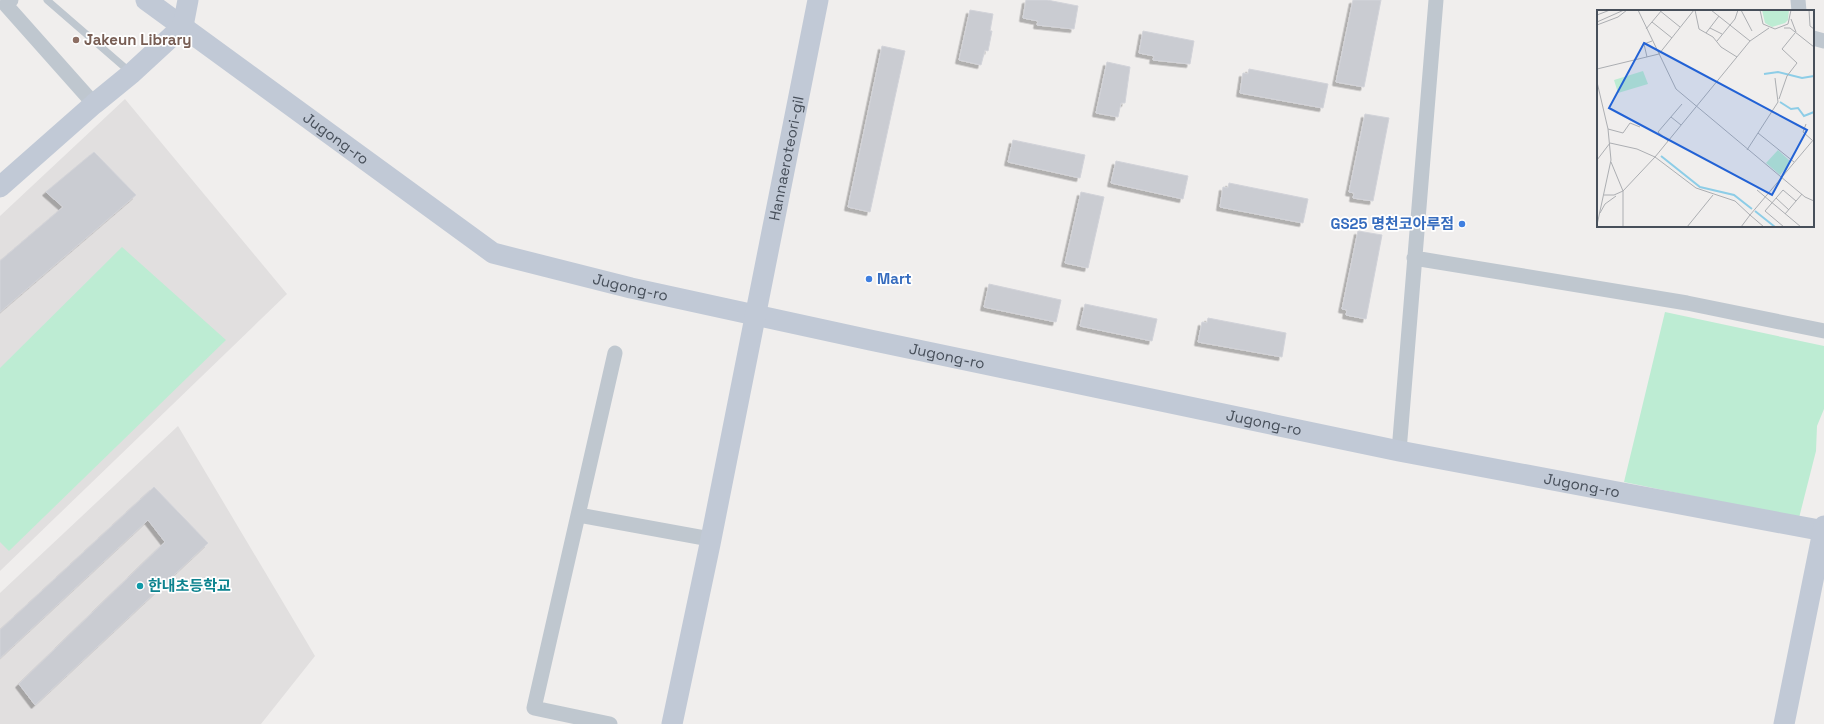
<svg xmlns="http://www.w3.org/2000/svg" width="1824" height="724" font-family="'Space Grotesk','Noto Sans KR',sans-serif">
  <defs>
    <filter id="shadow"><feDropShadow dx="-3.5" dy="3.5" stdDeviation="0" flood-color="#0004"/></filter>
  </defs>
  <rect width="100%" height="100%" fill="#f0eeed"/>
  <path fill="#e1dfdf" d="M125,99L287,294L0,571V216Z
    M178,426L315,656L261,724H0V593Z"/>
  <path fill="#bdecd3" d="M122,247L226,340L9,551L0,542V368Z
    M1665,312L1824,346V409L1817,426L1816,451L1799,518L1624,482Z"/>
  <path fill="#caccd2" stroke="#d2d3d9" filter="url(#shadow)" d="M1026,0H1047L1078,6L1074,29L1037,25L1038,21L1023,18Z
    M1353,0H1381L1364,87L1336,82Z
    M970,10L993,14L990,31H992L988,51L985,50L981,65L959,60Z
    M1143,31L1194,41L1190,64L1153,60L1154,56L1139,53Z
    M882,46L905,51L870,212L848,207Z
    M1107,62L1130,67L1125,103H1121L1118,117L1096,113Z
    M1249,69L1328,84L1323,108L1240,93L1243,73L1248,74Z
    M1365,114L1389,118L1373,201L1353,198L1354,193L1349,192Z
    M1013,140L1085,155L1080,178L1008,162Z
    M94,152L136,195L0,312V261L63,207L46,192Z
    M1116,161L1188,176L1183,199L1111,183Z
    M1229,183L1308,199L1303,223L1220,207L1223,187L1228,188Z
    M1081,192L1104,197L1088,268L1065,263Z
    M1358,231L1382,235L1366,319L1346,315L1347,310L1342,309Z
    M989,284L1061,300L1056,322L984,307Z
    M1085,304L1157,319L1152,341L1080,326Z
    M1208,318L1286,333L1282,357L1198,342L1202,322L1207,323Z
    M154,487L208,543L35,705L19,684L165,542L148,520L0,658V630Z"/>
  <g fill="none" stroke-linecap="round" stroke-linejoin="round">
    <path stroke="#bfc7cf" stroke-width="7" d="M47,0L130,72"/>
    <path stroke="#bfc7cf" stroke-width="15" d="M11,0L6,5L94,104
      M1798,0L1799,11
      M1813,38L1824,41
      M1414,258L1687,303L1824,331
      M1399,451L1436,0
      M579,515L710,539
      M610,724L534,708L615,353"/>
    <g stroke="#c1c9d6" stroke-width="21">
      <path id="s1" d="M146,0L493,253L631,288L870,340L1399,451L1824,531"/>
      <path d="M0,187L94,104L132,73L183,26L188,0"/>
      <path id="s2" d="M672,724L710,544L818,0"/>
      <path d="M1784,724L1824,526"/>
    </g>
  </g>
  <circle fill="#8d6e63" stroke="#fff" stroke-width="1.5" cx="76" cy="40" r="4"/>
  <g fill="#3f7fe0" stroke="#fff" stroke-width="1.5">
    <circle cx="1462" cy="224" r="4"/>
    <circle cx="869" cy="279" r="4"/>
  </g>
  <circle fill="#0f9aa8" stroke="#fff" stroke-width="1.5" cx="140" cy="586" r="4"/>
  <g text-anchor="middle" stroke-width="3.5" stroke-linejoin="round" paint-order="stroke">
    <g font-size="15" font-weight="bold" fill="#785e54" stroke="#fff" text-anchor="start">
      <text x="84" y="45">Jakeun Library</text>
    </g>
    <g font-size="15" fill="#474f5a" stroke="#fff">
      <text dy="5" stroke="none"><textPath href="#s1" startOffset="235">Jugong-ro</textPath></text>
      <text dy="5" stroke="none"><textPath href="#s2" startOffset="577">Hannaeroteori-gil</textPath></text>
      <text dy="5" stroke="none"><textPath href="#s1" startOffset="571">Jugong-ro</textPath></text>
      <text dy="5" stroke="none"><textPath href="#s1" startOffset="895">Jugong-ro</textPath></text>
      <text dy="5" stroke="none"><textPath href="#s1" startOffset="1219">Jugong-ro</textPath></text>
      <text dy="5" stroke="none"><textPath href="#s1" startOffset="1543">Jugong-ro</textPath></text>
    </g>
    <g font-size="15" font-weight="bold" fill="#366cbe" stroke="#fff" text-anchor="end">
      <text x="1454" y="229">GS25 명천코아루점</text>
      <text x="877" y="284" text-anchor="start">Mart</text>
    </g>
    <g font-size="15" font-weight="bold" fill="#0d838f" stroke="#fff" text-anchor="start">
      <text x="148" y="591">한내초등학교</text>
    </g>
  </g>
  <g transform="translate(1597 10)">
    <rect width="217" height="217" fill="#f0eeed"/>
    <path d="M165,0H192L191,10L188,13L175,17L168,13ZM46,61L51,74L21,83L17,70ZM181,140L194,152L183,165L169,153Z" fill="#bdecd3"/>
    <path fill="none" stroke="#8dcde7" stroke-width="2" d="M167,64L181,62L205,68L217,66M183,92L194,99L201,98L207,106L217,102M64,146L103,177L137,185L155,199M158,201L178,217"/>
    <path fill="none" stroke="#acaeb2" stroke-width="1" d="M41,0L79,79L208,187L217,191M62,0L83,17M98,0L102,19L116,27L124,37L140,47M114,0L153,31M144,0L155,21M163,0L166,14L178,19L191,14L194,0M212,0L213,16L217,19M0,5L13,0M194,9L199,22M0,12L27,0M55,12L75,28M0,15L21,7L30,0M113,18L125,24M187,18H193L217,37M49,19L65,0M109,23L122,6M120,31L138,9L141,0M50,47L47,34L55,31M0,59L62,44L97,0M0,72L11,119L14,150L0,215M182,89L190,66L200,53L185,39L198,23M74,107L84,115M209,114L206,122L215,130M11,119L26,123L33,113L43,117M161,123L197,152M71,131L61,122L85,94M150,140L181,92L178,68M0,150L13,133L40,139L58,147L99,178L138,191L153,205M14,152L26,181V217M160,180L204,217M7,185H17L26,181L58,147L153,31L172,18M179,188L192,200M3,203L8,194L19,186M188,204L205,184M153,205L217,129M90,217L116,185M144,217L153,205L167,217M187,217L168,201L186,180L199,191"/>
    <path fill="#2262d5" fill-opacity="0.15" stroke="#2262d5" stroke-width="2" d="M47,33L210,120L175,185L12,98Z"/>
    <rect width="217" height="217" fill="none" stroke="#474f5a" stroke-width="2"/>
  </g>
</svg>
